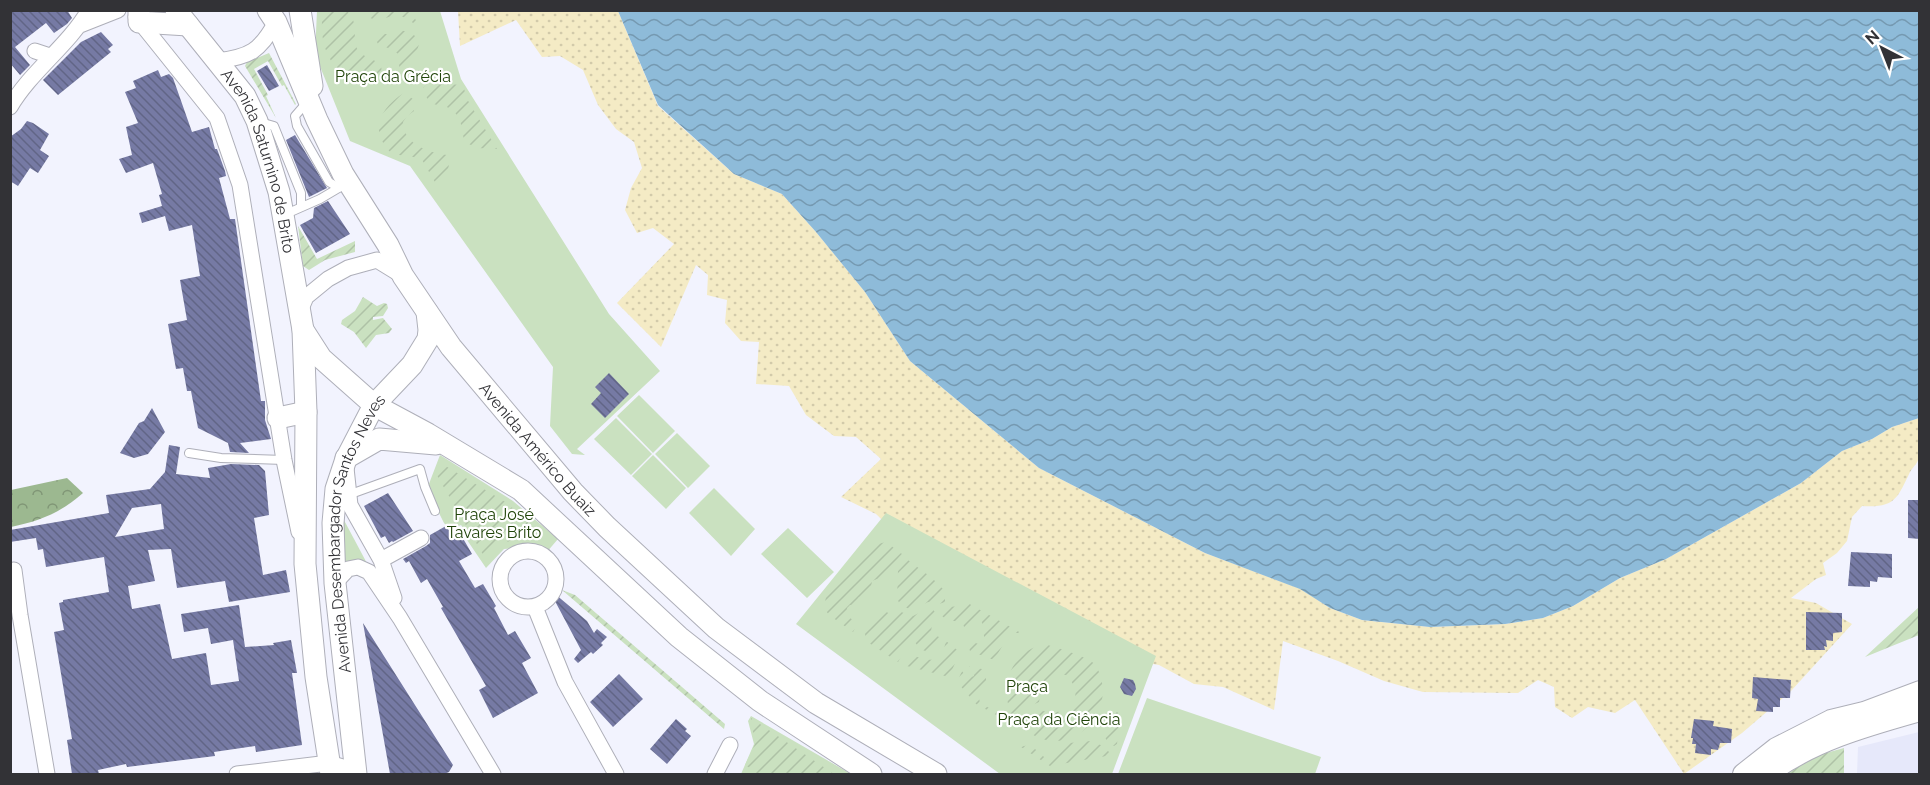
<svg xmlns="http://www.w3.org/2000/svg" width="1930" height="785" font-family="Raleway,sans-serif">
  <defs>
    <pattern id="forest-crowns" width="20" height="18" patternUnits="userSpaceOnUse" patternTransform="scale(1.5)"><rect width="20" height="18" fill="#9cb890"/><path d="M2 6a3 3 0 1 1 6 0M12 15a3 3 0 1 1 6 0" fill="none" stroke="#809676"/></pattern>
    <pattern id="sand-dots" width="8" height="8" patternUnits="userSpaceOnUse" patternTransform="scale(1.5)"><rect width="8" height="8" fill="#f4ebc5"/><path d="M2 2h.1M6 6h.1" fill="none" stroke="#d2caaa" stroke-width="1.8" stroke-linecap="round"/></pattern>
    <pattern id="garden-furrows" width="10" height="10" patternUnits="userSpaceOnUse" patternTransform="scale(1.5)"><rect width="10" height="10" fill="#cae1c0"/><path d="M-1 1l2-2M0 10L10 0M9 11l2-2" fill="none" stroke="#aec2a6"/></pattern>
    <pattern id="water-waves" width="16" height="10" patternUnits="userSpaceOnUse" patternTransform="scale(1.5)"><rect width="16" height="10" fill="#8ebbd9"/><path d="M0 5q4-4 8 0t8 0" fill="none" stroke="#7599b1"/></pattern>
    <pattern id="building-back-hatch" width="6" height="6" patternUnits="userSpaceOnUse" patternTransform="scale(1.5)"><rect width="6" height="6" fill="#767aa4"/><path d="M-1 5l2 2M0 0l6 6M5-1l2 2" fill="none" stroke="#616586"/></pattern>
  </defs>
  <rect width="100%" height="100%" fill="#f2f3fe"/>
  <path fill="#e6e8fa" d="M1919,732V774H1857L1858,747Z"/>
  <path fill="url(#forest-crowns)" d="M67,478L83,493C60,513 40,521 11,527V490Z"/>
  <path fill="url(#sand-dots)" d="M458,11H618L658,106L734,174L782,194L816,232L865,292L910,361L1039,468L1205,553L1301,589L1330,608L1362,620L1430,627L1505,624L1543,618L1573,606L1620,578L1666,559L1801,483L1842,451L1872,439L1892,427L1919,418C1919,431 1921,444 1919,456C1919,462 1913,467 1910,472C1897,499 1895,508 1862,506L1852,517L1847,541L1837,553L1823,563L1826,575L1816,579L1791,598L1816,603L1852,624L1791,691L1742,733L1684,774L1635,700L1615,713L1588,707L1572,718L1555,707L1554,687L1538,680L1518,693L1423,692L1384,681L1338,661L1283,641L1274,710L1223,687L1194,684L1159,665L1117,658L902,539L876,514L841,497L881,459L856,437L834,436L806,415L789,386L756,384L759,342L741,341L725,323L727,300L707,295L708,275L696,265L661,347L617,303L674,244L653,228L637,233L625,210L631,188L642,168L634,142L616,129L598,105L583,70L560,56L542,57L516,20L460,46Z"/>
  <path fill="#cae1c0" d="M317,11H440L461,79L609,314L660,371L577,449L585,455L572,454L550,426L553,367L410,166L350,141L315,54Z
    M639,395L675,431L653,453L617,416Z
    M616,418L652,454L631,475L594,439Z
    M677,433L710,466L688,488L655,454Z
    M440,455L513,501L558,539L546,553L533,547L504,549L486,568L465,537L468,534L461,525L450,530L444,523L427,489Z
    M653,455L686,488L666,509L632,476Z
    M714,488L755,529L731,556L689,513Z
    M337,507L370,569L335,578Z
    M886,513L1156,656L1112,774H1000L796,624Z
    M788,528L834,572L807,598L761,554Z
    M1147,698L1321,757L1315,774H1118Z
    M751,716L851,774H741L754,744L748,721Z"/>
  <path fill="url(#garden-furrows)" d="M323,11H347C362,24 348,45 362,54C367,58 374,60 380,63C383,72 382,76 377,84C334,83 317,50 323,11Z
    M365,11H412L419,28C413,23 406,16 398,16C386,15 372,27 365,11Z
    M398,30L410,32L420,40C417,53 412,67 400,74L398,54L393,50L378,44L376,40L379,33L392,35Z
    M269,53L296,104L295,105L284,85L282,86L268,61L254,69L268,95L266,96L276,118L245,66L247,62Z
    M429,83L463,85L467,99L497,149L477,148L465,142C461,132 463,122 456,114C444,98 430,115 423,88Z
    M404,93L413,99L414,111L407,116L403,122C403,144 429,153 447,155C452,165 446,177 441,186L436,184L421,158L392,154C368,131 380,108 404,93Z
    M298,226L317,259L355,241V252L325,260L309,270L303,266Z
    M363,297L377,306L384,303L387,304L388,308L383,316L373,317V320L383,318L392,329L389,333L376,335L366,348L354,332L341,324L342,320L355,311Z
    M439,462L507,503L539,532L500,544L487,559L485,558L439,479L437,475Z
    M886,542L902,554C894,562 891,572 883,579H877L872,581L870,593L868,596H861L858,598L856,606L850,605L847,608L848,616L857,624L853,632L829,615L824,608L827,591L835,579L851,562L870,546Z
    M908,560L932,578L945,591V602L939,604L928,602L912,610L900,605L897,598L898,571Z
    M562,590L575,595L725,724L724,729Z
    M966,602L1021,633H1010L994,660L970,651L969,648L973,642L981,645L985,643L982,622L978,623L968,632L965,629L962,622L947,620L942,616V610L946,607L964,606Z
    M1919,607V635L1865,657Z
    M929,608H932L937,615C934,625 925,631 939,637L937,648L928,652L920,649L914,641C907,641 904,643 902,649L903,653L898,662L866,641L864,626L874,624L875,615L878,609L894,615L901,612L913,616Z
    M946,641L961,653L956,661L949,677L903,665L905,660L912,655C931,662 941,664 946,641Z
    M1045,644C1057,648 1082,655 1092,662C1097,665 1099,672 1101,678C1113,723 1061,761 1025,729L1033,727L1035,718H1038L1040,711L1063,712C1079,702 1079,688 1066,675L1056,674L1042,683L1039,702L1028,707L1018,719H1014C997,689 1010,651 1045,644Z
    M969,666L986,670V686L978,693L980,703L1004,716L1013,724L976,704L957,682L962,671L967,678L974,676L973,670Z
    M1112,709L1120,714L1117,744L1114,746L1108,744L1105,737L1098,740L1096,738L1107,729L1108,714Z
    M751,718L834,774H753L750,768L745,765L755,744Z
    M1091,741L1103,746L1112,755L1050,766L1021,747C1036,741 1039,759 1052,760L1069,743Z
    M1844,748V774H1787L1815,756Z"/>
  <path fill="url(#water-waves)" d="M618,11H1919V418L1892,427L1872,439L1842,451L1801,483L1666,559L1620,578L1573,606L1543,618L1505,624L1430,627L1362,620L1330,608L1300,589L1205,553L1039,468L910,361L865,292L816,232L782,194L734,174L658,105Z"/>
  <path fill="url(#building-back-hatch)" fill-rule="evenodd" d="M10,10H67L72,18L67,24L54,33L46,23L15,47L30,65L20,75L10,63Z
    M101,32L113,45L108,49L111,52L58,95L43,80L81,42Z
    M267,65L279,86L269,91L257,71Z
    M158,70L161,77L169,74L173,78L192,132L209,127L215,149H217L225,171L226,176L219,178L230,219H235L261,401H265V420L271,439L240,443L249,453L230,452L228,443L198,428L191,391H187L183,368L176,369L168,324L187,320L180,280L200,276L192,225L169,231L165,216L142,223L139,213L162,206L159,195L162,194L153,163L126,173L119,159L132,155L126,127L138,123L125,92L136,88L133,81Z
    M27,121L33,123L49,134L40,150L49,156L38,173L30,168L18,186L10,181V137L21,129Z
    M295,135L327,188L309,197L286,140Z
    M328,201L350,234L316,253L300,225L313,218L314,208Z
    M609,373L629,394L605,418L591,404L601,393L595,387Z
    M152,408L165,432L148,454L134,458L120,453L139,423L144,421Z
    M169,445L180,447L176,474L210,478L208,468L231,464L259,465L265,471L269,515L254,518L263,575L286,570L290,592L229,602L225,581L177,588L171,549L148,550L155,581L128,586L132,609L160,604L172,659L206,653L211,685L239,681L233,640L211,644L208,628L184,632L181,614L239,605L245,647L274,645L273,643L291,640L297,673H292L302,745L256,752L255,746L214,752L215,756L127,767L126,764L98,770L99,774H72L67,740L72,739L54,632L64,630L59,603L63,602V600L109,592L104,557L46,567L43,549L38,550L36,538L10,542V530L109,513L106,495L150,489L165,472ZM161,504L164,529L115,537L132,508Z
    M388,493L413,531L393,542L392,541L389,543L385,536L381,538L364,506Z
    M1908,500H1920V539L1908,538Z
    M446,526L450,532L457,528L472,554L459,561L475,588L483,584L496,606L494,608L508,635L515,631L531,658L522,663L538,693L493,718L479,690L486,686L441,608L443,607L427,579L421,583L409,561L406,563L403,559L426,546L430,543V535Z
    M1851,552L1892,554V578L1878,577L1877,582L1870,581V587L1848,586Z
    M548,588L587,621L594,633L597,629L607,637L601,643L603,645L593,654L591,652L578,663L574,659L581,650Z
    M1806,612L1842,613V632L1833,633V641L1826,640L1827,647L1824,646L1825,650H1806Z
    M363,623L453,765L449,772L444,774H390Z
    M619,674L643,699L613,727L590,702Z
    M1753,677L1791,680L1790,698H1780V707H1773V712L1756,711L1758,699L1752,698Z
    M1124,678L1133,680L1135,684L1136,689L1132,696L1124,694L1120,687Z
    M676,719L687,729L685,731L691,736L667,764L650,749Z
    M1694,719L1714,721L1713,726L1732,729L1731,743H1720L1718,750L1711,749V755L1695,753L1696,744H1692L1693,738H1691Z"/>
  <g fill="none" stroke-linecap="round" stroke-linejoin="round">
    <g stroke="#aeafb9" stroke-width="10">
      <path id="service" d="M308,101L295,116L297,126L329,182L339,188
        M260,125L267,124L274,126L301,193V207
        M286,214L320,199L342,186
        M189,453L221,458L284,460
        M348,495L420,469L425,487L435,511"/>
    </g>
    <g stroke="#aeafb9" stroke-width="17">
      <path id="minor" d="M136,17L217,118L240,185L284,460L299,532
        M80,25L118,10
        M35,51L50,56
        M217,61C250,57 260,51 276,22
        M10,107C31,71 68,46 89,10
        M300,311L306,297L328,279L348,268L377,260L403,276
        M346,468L350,505L381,560L394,598
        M500 579a28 28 0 1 1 56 0a28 28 0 1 1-56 0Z
        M381,560L421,538
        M14,570L20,615L47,774
        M335,583L348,569L358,567L369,572L400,618L493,774
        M535,607L565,682L616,774
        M237,774L329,763L356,771
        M715,774L730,745"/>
    </g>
    <g stroke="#aeafb9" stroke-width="22">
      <path id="tertiary" d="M1743,774L1776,748L1831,720L1864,712L1920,691
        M1768,774C1812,741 1867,726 1920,711"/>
    </g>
    <g stroke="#aeafb9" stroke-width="23">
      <g id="secondary">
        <path d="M139,10V22L188,25"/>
        <path id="s1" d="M176,10L245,96L257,121L279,192L303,330L306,412L305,564L316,677L331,774"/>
        <path id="s2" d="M268,10L276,22L317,120L343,174L388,245L403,276L451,347L573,492L607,527L716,628L816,703L936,774"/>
        <path d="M300,10L312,86"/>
        <path d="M303,330L321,358L374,405L428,434L521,490L679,637L760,701L871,774"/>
        <path d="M278,418L306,412"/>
        <path d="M346,458L379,439L436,444"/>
        <path id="s3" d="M356,774L335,583L333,523L336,489L346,459L374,405L412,365L428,339L429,330L427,312"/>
      </g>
    </g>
    <use href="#service" stroke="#fff" stroke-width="8"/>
    <use href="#minor" stroke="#fff" stroke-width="15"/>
    <use href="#tertiary" stroke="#fff" stroke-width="20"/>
    <use href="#secondary" stroke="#fff" stroke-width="21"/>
  </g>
  <g text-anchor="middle" stroke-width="4.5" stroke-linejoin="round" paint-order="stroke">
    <g font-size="16" fill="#204409" stroke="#fff">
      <text x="393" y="82">Praça da Grécia</text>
      <text x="494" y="520">Praça José<tspan x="494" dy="18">Tavares Brito</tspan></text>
      <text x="1027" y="692">Praça</text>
      <text x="1059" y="725">Praça da Ciência</text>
    </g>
    <g font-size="16" fill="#323236" stroke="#fff">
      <text dy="6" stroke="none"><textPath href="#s1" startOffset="176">Avenida Saturnino de Brito</textPath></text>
      <text dy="6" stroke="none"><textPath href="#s2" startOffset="519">Avenida Américo Buaiz</textPath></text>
      <text dy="6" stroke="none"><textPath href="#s3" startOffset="246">Avenida Desembargador Santos Neves</textPath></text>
    </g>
  </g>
  <rect width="1930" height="785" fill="none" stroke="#323236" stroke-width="24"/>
  <g transform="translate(1882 48) rotate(318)" stroke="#ffffff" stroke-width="4.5" paint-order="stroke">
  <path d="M0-4.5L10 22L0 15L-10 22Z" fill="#323236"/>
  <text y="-9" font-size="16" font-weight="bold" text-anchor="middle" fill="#323236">N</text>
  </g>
</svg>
